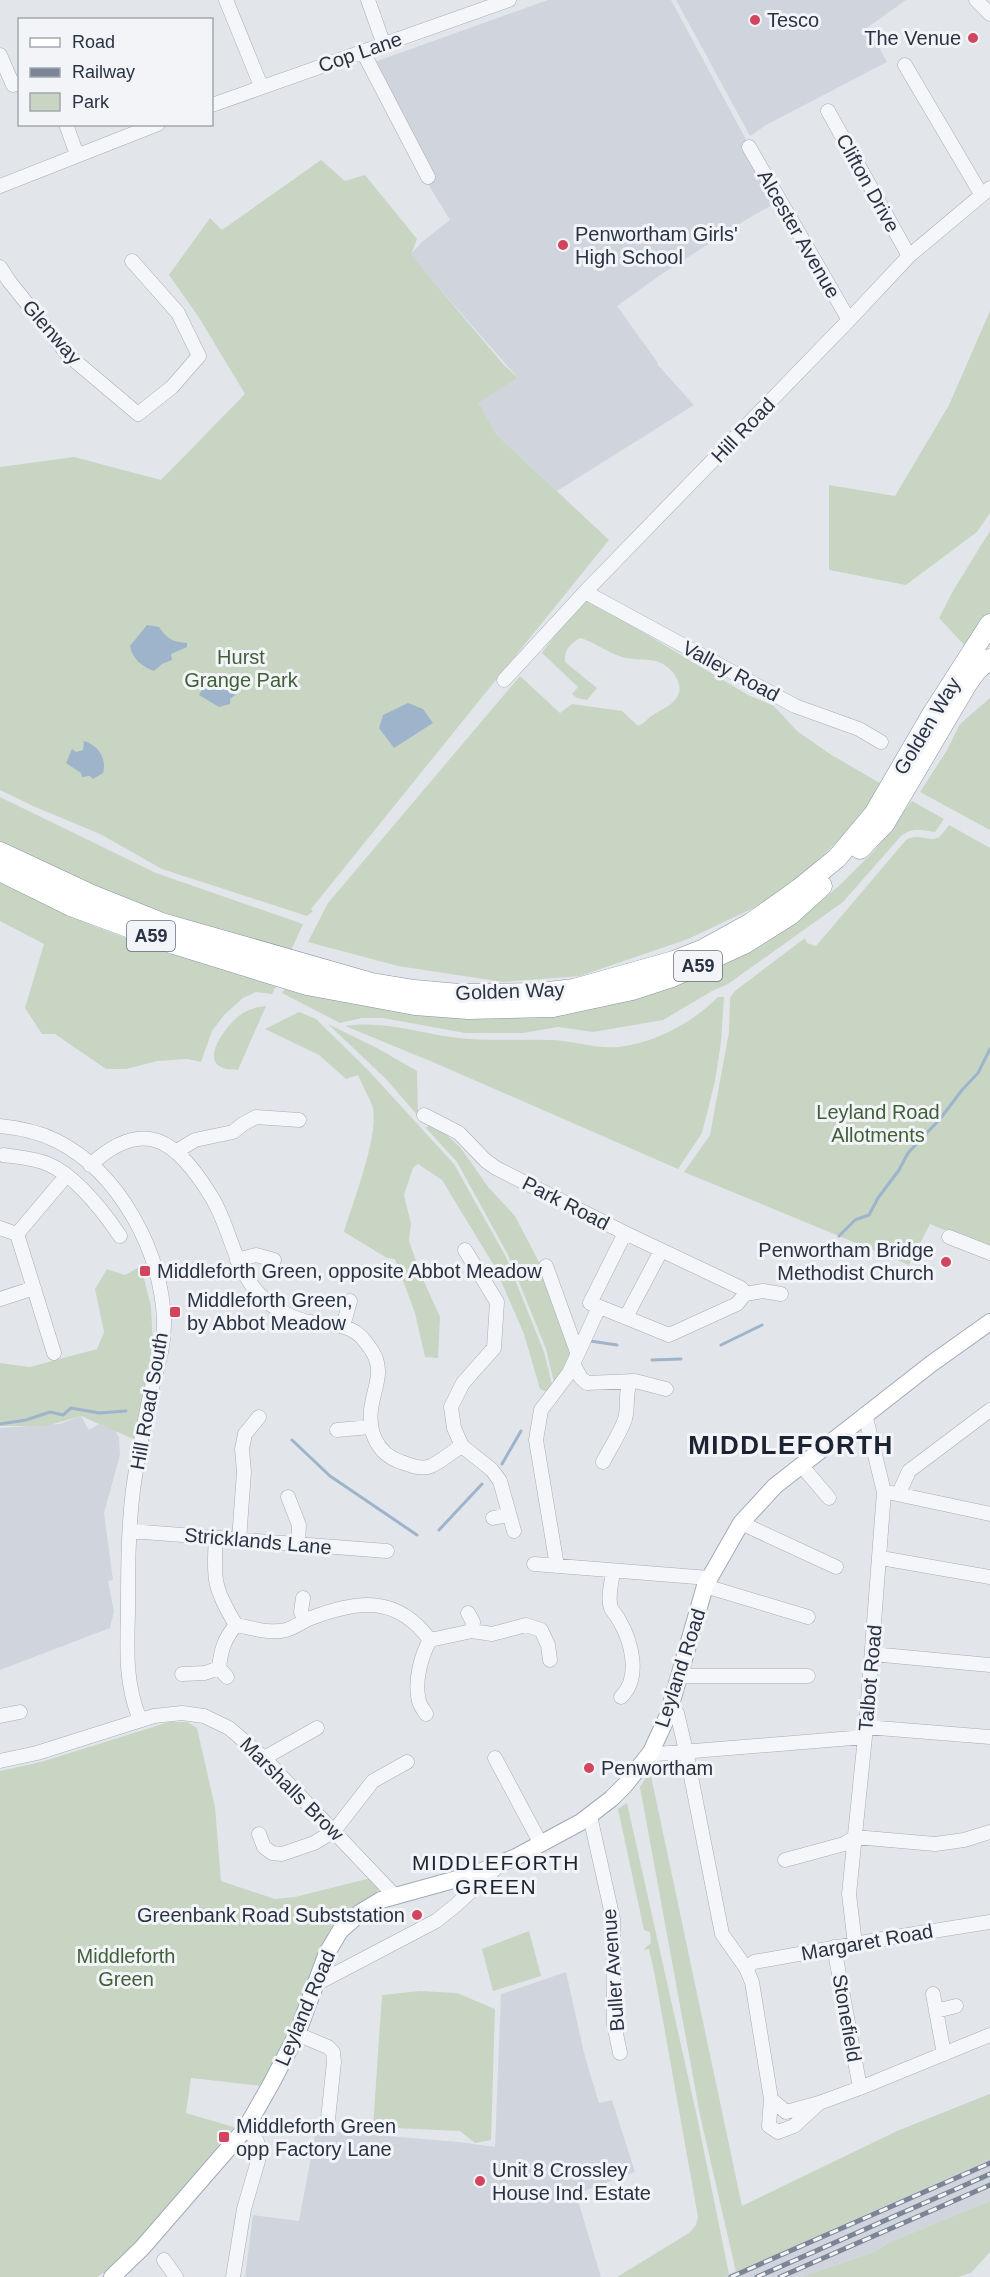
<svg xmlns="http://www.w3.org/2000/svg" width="990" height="2277" font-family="Helvetica,sans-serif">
  <rect width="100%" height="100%" fill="#e2e6eb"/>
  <path fill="#d0d5dd" d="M548,0H671L779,201L744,221L659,276L617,306L658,363L657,364L694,405L557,491L497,435L477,403L518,378L410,255L423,241L450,220L428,184L430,181L369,64Z
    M676,0H906L868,27L887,62L766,125L750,136Z
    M81,1416L89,1430L99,1424L115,1430L119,1438L120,1455L104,1513L113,1580L108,1581L114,1611L110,1628L0,1670V1428L59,1424Z
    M566,1972L585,2057L599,2103L612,2100L635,2172L576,2194L601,2277H245L253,2215L299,2221L316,2130L459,2142L495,2147L501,1994Z
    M990,2094V2201L890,2242L874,2252L801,2277H633L726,2275L739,2270L895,2132Z"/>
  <path fill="#c8d5c3" d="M321,160L345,181L365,175L417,239L411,255L503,364L518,378L478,403L497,435L609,540L311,909L313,911L307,916L162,869L100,834L33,806L0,790V467L74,457L161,480L245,394L198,316L169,275L210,218L222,230Z
    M990,311V513L977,532L906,585L829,570V485L895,496L949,405Z
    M990,531V613L967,648L939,618L954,589Z
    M589,600L748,695L774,706L797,731L830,754L883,785L851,829L779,896L688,939L580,976L503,982L398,966L308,942L328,903L520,676L560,713L572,704L622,711L638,726C645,723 648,718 653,715C660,710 667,708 673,702C687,689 676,672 663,664C650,657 636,661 622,657C606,652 595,642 580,638C570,644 564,650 565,662L597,688L587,700L577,698L572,694L578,687L542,653L576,606Z
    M990,698V830L920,792L947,750L960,724Z
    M0,797L156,873L303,924L289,955L105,892L0,842Z
    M912,801L944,819L935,832C921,830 914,827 901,836L843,902L728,984L712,991L663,1020L593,1032L558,1027L523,1033H465L383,1018H362L340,1023L282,993L286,987L320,997L383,1009L451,1016L801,918L840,885L874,851Z
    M949,825L990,848V1249L930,1224L909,1265L684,1172L710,1135L729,1032L730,998L735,991L805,938L807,943L816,946L906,840C918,832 930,843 939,837C942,834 946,829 949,825Z
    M0,882L91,925L153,948L278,983L272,994L256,992L243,998L224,1015L212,1031L201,1062L187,1059L157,1061L126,1069H106L55,1034H42L25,1008L44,944L0,921Z
    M718,997H724L721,1042L715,1081L702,1133L678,1169L435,1063L345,1026C387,1020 417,1033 458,1038C488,1041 519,1039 549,1040C572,1040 595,1049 618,1047C655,1043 692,1023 718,997Z
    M266,1006L238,1070C234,1069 227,1070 223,1068C199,1059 229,1023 240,1015C248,1009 257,1007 266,1006Z
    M299,1012L316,1019L368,1070L454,1164L506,1257L544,1352L553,1388L547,1392L540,1389L524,1334L495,1267L442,1180L418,1164L413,1168L404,1195L411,1224L409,1241L421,1275L440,1317L438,1358L425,1357L415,1313L395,1259L387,1258L344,1232C352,1204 381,1132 372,1105C368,1095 362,1085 358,1075L346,1079L319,1055L265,1029Z
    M328,1024L377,1048L417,1071L418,1116L386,1079Z
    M432,1122L460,1147L489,1188L515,1216L543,1270L574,1354L555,1387L546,1349L508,1255L457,1162L426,1128Z
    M141,1266L151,1307L154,1363L138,1441L81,1416L46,1426H0V1363L30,1367L97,1349L104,1332L95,1289L107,1269L125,1275Z
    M169,1722H187L197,1728L215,1807L221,1881L275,1899L295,1897L371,1878L379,1888L376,1895L344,1920L287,2039L262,2086L191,2078L186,2113L234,2127L145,2233L111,2268L97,2277H0V1771L41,1762Z
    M653,1766L651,1776L742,2206L895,2132L990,2094V2159L736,2272L700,2115L640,1787Z
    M627,1803L697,2117L729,2274L723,2277H617L689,2233L696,2225L698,2217L655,1976L649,1949L645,1950V1948L651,1943L650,1932L644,1930L618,1809Z
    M529,1931L541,1976L493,1991L482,1949Z
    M420,1991L457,1993L495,2009L491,2140L475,2143L460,2131L373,2127L382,1995Z
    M990,2201V2252L971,2273L958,2277H801L874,2252L890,2242Z"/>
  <path fill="#9db4cb" d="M147,625L159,627C167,639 173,642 187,643V647L171,654L172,660L162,664L154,671C143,667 132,659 130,646Z
    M221,675C228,680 235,686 235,695L230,699V704L219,707L199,695L211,676Z
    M408,703L423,709L433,723L394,748L379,728L383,715Z
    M84,741C98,745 107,758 103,773L93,779L90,776L82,777L81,773L66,763L72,749L76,752L83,750Z"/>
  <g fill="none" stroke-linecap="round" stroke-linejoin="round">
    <path stroke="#9db4cb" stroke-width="3" d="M839,1236L855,1220L869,1215L878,1198L899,1170L908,1153L940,1119L962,1090L978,1073L990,1049
      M590,1341L617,1345
      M721,1345L762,1325
      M652,1360L681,1359
      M0,1424L26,1420L50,1412L63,1415L71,1408L99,1413L126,1411
      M292,1440L330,1476L417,1535
      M502,1464L521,1431
      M439,1530L482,1484"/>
    <g stroke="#a7adb5" stroke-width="15">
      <path id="minor" d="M226,0L261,86
        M368,0L384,45
        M976,0L990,14
        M363,52L428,177
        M0,55L13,85L20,83
        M905,65L981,194
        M212,105L509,0
        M828,111L909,256
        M66,124L77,155
        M749,147L849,320
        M0,186L158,124
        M0,267L9,281L68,355L138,414L172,387L199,356L178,313L132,261
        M585,592L795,706L859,729L881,742
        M504,680L585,592L849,320L909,256L990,188
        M424,1115L459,1133L486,1161L496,1168L625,1233L741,1288L745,1294L737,1304L669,1335L590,1303L625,1233
        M0,1126C20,1128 39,1132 57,1141C120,1173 161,1251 164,1320C165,1348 155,1373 149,1400C143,1430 137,1460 133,1490C128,1530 128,1572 128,1612C127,1651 125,1683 140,1720
        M177,1151L195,1140L233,1132L243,1124L256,1117L299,1120
        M3,1155C17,1157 34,1158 48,1164C76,1176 103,1211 120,1236
        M90,1165C145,1115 177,1141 211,1196C233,1231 233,1275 269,1303C277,1310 295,1319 305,1321C325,1325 350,1322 364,1340C368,1345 374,1353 376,1359C385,1383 361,1407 375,1439C380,1450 389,1458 401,1462C411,1465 421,1470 431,1466C442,1461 451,1452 462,1446L492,1470L500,1481L514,1531
        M0,1228L17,1234
        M17,1234L54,1353
        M17,1234L66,1176
        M949,1237L990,1253
        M237,1260L256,1255L274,1260
        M546,1266L577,1352
        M745,1294L763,1291L781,1294
        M0,1299L34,1288
        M626,1317L661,1251
        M343,1326L350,1301
        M573,1364L581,1378L587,1383L635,1381L666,1389
        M337,1430L370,1427
        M462,1446L454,1428L451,1407L463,1383L494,1348L497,1302L465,1250
        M603,1462C610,1448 620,1434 625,1419C629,1406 624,1394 631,1381
        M801,1465L829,1498
        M892,1493L990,1514
        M899,1493L909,1471L990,1410
        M288,1497L299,1525L298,1544
        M493,1518L508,1515
        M741,1523L836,1567
        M130,1531L387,1551
        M216,1538C213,1579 214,1589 236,1625C252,1628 270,1634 286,1630C294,1628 303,1621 311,1618C358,1600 397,1595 430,1640L472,1631L492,1634L526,1625L541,1630L548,1645L550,1660
        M239,1540L244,1472L242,1449L245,1434L259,1417
        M881,1558L990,1577
        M534,1564L709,1578
        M557,1566L536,1440L541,1410L569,1373L599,1307
        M613,1571C612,1583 607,1597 611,1608C613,1612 617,1616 619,1620C632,1642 641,1678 621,1697
        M705,1586L808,1617
        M303,1598L301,1612L305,1620
        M468,1613L473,1622L472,1631
        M872,1654L990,1665
        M182,1674L205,1673L219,1668
        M680,1676H808
        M227,1677L219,1668C221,1650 224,1639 236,1625
        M671,1705L677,1713L686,1751L722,1934L746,1968L752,1982L771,2099L769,2126L778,2132L794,2126L819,2103
        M426,1714C424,1710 420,1706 419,1701C414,1682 421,1656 430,1640
        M0,1716L20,1712
        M866,1727L990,1737
        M651,1752L657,1754L865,1737
        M264,1758L317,1728
        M495,1758L541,1844
        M0,1761L37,1753L154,1716L182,1713L204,1716L229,1728L264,1758L394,1895
        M590,1816L613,1919L614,2024L620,2053
        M259,1834L264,1847L272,1853L282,1854L314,1843L334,1831L373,1781L407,1762
        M785,1860L844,1844L855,1837L935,1844L964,1840L990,1832
        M855,1944L849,1894L866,1727L884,1492L865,1414
        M834,1947L860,2088
        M746,1968L754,1962L883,1939L990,1922
        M314,1985L436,1921L456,1905L497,1867
        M933,1994L944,2054
        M936,2011L956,2006
        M297,2034L328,2047L333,2052L334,2062L328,2119
        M771,2099L786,2112L819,2103L860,2088L990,2035
        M164,2260L176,2277
        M233,2277L244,2209L258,2161L257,2141L246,2128"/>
    </g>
    <g stroke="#a1aab7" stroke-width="18">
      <path id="major" d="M112,2277L142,2248L246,2128L271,2084L297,2034L327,1953L340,1931L361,1912L381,1900L475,1874L516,1857L581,1822L611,1799L625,1785L651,1752L668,1715L705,1586L741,1523L775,1486L931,1364L990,1322"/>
    </g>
    <g stroke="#8993a2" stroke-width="21">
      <path id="highway" d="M860,849L885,823L967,684L977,670L990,659
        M0,852L92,895L162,923L372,983L414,990L459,994L541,993L574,989L674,961L704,949L751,923L799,889L837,858L874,814L931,716L990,624
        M0,871L71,906L174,944L307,985L415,1005L468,1009L553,1007L632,990L672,977L744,944L790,915L822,886"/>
    </g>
    <use href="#minor" stroke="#f5f6f9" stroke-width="14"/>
    <use href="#major" stroke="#fff" stroke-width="16"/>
    <use href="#highway" stroke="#fff" stroke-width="20"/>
    <g stroke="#7b8595" stroke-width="5">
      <path id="rail" d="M731,2277L990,2163
        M757,2277L990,2174
        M780,2277L990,2185"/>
    </g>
    <use href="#rail" stroke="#f2f4f8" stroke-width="3" stroke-dasharray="9" stroke-linecap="butt"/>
  </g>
  <g fill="#d1465e" stroke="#f2f4f8" stroke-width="2">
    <circle cx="755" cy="20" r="6"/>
    <circle cx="973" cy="38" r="6"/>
    <circle cx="563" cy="245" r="6"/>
    <circle cx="946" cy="1262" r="6"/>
    <rect x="139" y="1265" width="12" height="12" rx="3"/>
    <rect x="169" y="1306" width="12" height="12" rx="3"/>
    <circle cx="589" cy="1768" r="6"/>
    <circle cx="417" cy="1915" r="6"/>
    <rect x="218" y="2131" width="12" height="12" rx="3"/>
    <circle cx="480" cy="2181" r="6"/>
  </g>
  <g text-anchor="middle" stroke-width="6" stroke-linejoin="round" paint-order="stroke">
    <g fill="#f2f4f8" stroke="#666d79" stroke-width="1.5">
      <rect x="127" y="921" width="48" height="30" rx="4.5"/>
      <rect x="674" y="951" width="48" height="30" rx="4.5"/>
    </g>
    <g font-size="18" font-weight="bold" fill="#2a3343">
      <text x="151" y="942">A59</text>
      <text x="698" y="972">A59</text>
    </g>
    <g font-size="20" fill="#2a3343" stroke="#f2f4f8" text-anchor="start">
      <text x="767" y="27">Tesco</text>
      <text x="961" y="45" text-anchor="end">The Venue</text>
      <text x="575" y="241">Penwortham Girls'<tspan x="575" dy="23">High School</tspan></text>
      <text x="934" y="1257" text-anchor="end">Penwortham Bridge<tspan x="934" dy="23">Methodist Church</tspan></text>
      <text x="157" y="1278">Middleforth Green, opposite Abbot Meadow</text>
      <text x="187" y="1307">Middleforth Green,<tspan x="187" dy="23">by Abbot Meadow</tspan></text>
      <text x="601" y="1775">Penwortham</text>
      <text x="405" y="1922" text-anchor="end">Greenbank Road Subststation</text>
      <text x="236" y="2133">Middleforth Green<tspan x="236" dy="23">opp Factory Lane</tspan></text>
      <text x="492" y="2177">Unit 8 Crossley<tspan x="492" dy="23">House Ind. Estate</tspan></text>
    </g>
    <g font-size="20" fill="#2a3343" stroke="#f2f4f8">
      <text transform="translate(360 52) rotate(-19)" y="7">Cop Lane</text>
      <text transform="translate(868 183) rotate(61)" y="7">Clifton Drive</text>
      <text transform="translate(799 234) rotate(60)" y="7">Alcester Avenue</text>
      <text transform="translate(52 332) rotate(49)" y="7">Glenway</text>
      <text transform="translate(743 430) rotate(-46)" y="7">Hill Road</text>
      <text transform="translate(731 671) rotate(28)" y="7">Valley Road</text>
      <text transform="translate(927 726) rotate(-59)" y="7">Golden Way</text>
      <text transform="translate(510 991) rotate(-2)" y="7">Golden Way</text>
      <text transform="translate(566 1203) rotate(27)" y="7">Park Road</text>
      <text transform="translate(149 1401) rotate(-80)" y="7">Hill Road South</text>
      <text transform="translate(258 1541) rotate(5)" y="7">Stricklands Lane</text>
      <text transform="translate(680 1668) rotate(-72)" y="7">Leyland Road</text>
      <text transform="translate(870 1678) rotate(-85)" y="7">Talbot Road</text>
      <text transform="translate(292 1789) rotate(45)" y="7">Marshalls Brow</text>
      <text transform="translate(867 1942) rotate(-10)" y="7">Margaret Road</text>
      <text transform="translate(613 1970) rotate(-94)" y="7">Buller Avenue</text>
      <text transform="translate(305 2008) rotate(-67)" y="7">Leyland Road</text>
      <text transform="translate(847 2018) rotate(80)" y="7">Stonefield</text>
    </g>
    <g font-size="20" fill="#3f5f37" stroke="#f2f4f8">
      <text x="241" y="664">Hurst<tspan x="241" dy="23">Grange Park</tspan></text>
      <text x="878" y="1119">Leyland Road<tspan x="878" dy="23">Allotments</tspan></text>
      <text x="126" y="1963">Middleforth<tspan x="126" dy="23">Green</tspan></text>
    </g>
    <g font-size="21" letter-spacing="1.5" fill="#1c2434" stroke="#f2f4f8">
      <text x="496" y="1870">MIDDLEFORTH<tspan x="496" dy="24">GREEN</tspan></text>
    </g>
    <g font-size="26" font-weight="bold" letter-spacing="1.5" fill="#1c2434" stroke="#f2f4f8">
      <text x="791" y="1454">MIDDLEFORTH</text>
    </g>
  </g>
  <rect x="18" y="18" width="195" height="108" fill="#f2f4f8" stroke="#a2a7b0" stroke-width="1.5"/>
  <rect x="30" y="38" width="30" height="9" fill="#ffffff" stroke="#a2a7b0" stroke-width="1.5"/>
  <text x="72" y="48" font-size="18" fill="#2a3343">Road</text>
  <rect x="30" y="68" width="30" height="9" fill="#7b8595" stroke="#a2a7b0" stroke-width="1.5"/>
  <text x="72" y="78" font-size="18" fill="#2a3343">Railway</text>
  <rect x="30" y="93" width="30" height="18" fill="#c8d5c3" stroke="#a2a7b0" stroke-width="1.5"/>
  <text x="72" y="108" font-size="18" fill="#2a3343">Park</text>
</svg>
